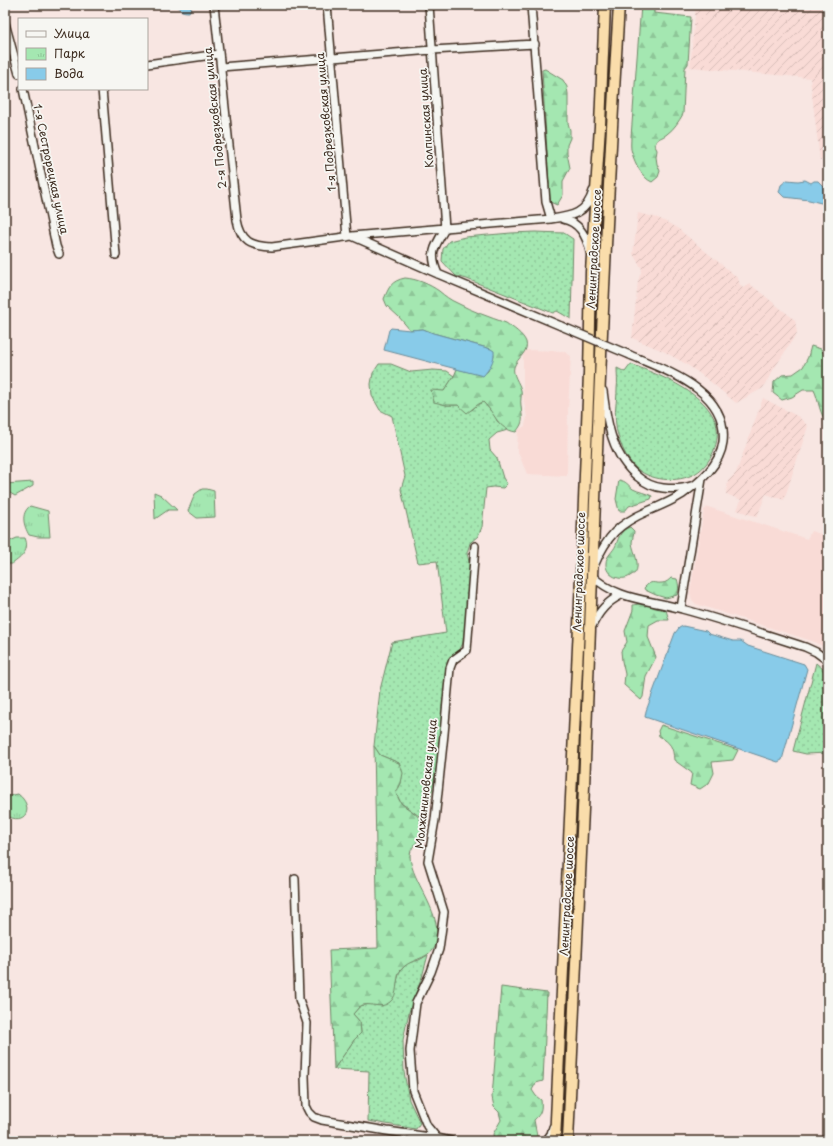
<svg xmlns="http://www.w3.org/2000/svg" width="833" height="1146" font-family="'Playpen Sans',sans-serif">
  <defs>
    <pattern id="industrial-furrows" width="10" height="10" patternUnits="userSpaceOnUse"><rect width="10" height="10" fill="#f9dbd6"/><path d="M-1 1l2-2M0 10L10 0M9 11l2-2" fill="none" stroke="#d6bcb7"/></pattern>
    <pattern id="grass-dots" width="8" height="8" patternUnits="userSpaceOnUse"><rect width="8" height="8" fill="#a4e7b1"/><path d="M2 2h.1M6 6h.1" fill="none" stroke="#8ec698" stroke-width="1.8" stroke-linecap="round"/></pattern>
    <pattern id="forest-firs" width="22" height="20" patternUnits="userSpaceOnUse"><rect width="22" height="20" fill="#a4e7b1"/><path d="M5 1l3.5 6h-7zM16 11l3.5 6h-7z" fill="#8ec698"/></pattern>
    <pattern id="wetland-marsh" width="20" height="14" patternUnits="userSpaceOnUse"><rect width="20" height="14" fill="#a4e7b1"/><path d="M1 5h8M5 5V1M11 12h8M15 12V8" fill="none" stroke="#8ec698"/></pattern>
    <pattern id="park-tufts" width="24" height="20" patternUnits="userSpaceOnUse"><rect width="24" height="20" fill="#a4e7b1"/><path d="M3 7l-1-3M5 7V3M7 7l1-3M15 17l-1-3M17 17v-4M19 17l1-3" fill="none" stroke="#8ec698"/></pattern>
  </defs>
  <rect width="100%" height="100%" fill="#f8e6e2"/>
  <filter id="ink" filterUnits="userSpaceOnUse"><feTurbulence type="fractalNoise" baseFrequency=".025" numOctaves="2"/><feDisplacementMap in="SourceGraphic" scale="8" xChannelSelector="R" yChannelSelector="G"/><feConvolveMatrix kernelMatrix="1 2 1 2 8 2 1 2 1" color-interpolation-filters="sRGB"/></filter>
  <g filter="url(#ink)">
    <path fill="#f9dbd6" d="M523,350L563,351L571,356L568,410L567,476L527,474L517,450L518,430L525,426L527,417L523,396Z
      M708,507L807,539L811,531L827,536L828,534L827,648L812,641L696,604L692,600L690,592L704,510Z"/>
    <path fill="url(#industrial-furrows)" d="M696,5H828V160H820L810,78L690,67Z
      M638,213L658,218L676,227L738,278L740,285L743,288L750,284L795,320L797,333L772,372L763,388L736,403L707,379L686,364L663,351L632,338L638,281L642,269L633,254Z
      M763,398L799,417L808,426L784,500L766,494L757,517L737,510L741,500L726,494L728,481L736,473Z"/>
    <path fill="url(#grass-dots)" stroke="#708868" d="M535,232L564,233L573,239L571,319L557,311L553,313L467,279L456,276L442,261L443,249L449,241L465,237L511,233Z
      M379,364H391L411,372L433,370L447,371L454,376L444,391L446,405H458L472,410L478,404L483,402L494,414L497,421L508,430L497,433L489,440L490,450L497,458L503,478L507,484L503,488L493,487L486,488L482,527L478,536L470,543L467,553L471,570L463,643L459,651L451,657L447,667L438,760L429,807L419,816L401,803L396,793L401,783L399,763L380,755L374,746L380,690L392,642L446,633L437,561L418,563L401,489L405,476L392,416L380,410L372,396L371,384L373,373Z
      M631,364C656,374 681,383 701,401C707,406 713,415 716,423C721,441 711,464 696,473C678,484 648,481 634,466C628,460 623,450 620,442C619,437 616,431 616,425C614,413 617,401 617,389C618,382 617,375 617,368L625,372Z
      M816,663L823,669L828,676V753L806,754L793,751Z
      M428,955L422,977L409,1012L403,1040L404,1072L409,1100L420,1123L416,1129L368,1121L369,1071L334,1069L354,1040L361,1033L360,1022L353,1014L360,1006L370,1004L382,1006L395,992L397,981L400,971L408,963L419,960Z"/>
    <path fill="url(#forest-firs)" stroke="#708868" d="M641,5H654V13L691,17L688,64L685,68L683,114C679,121 674,129 667,134C661,139 660,136 654,144L657,150L656,157L657,164L660,171L658,177L652,182C642,178 635,163 632,153C630,148 631,142 631,137Z
      M545,69L563,80L567,87L568,94V123L570,130V138L567,145V153L570,168L563,181V195L557,205L550,202L542,70Z
      M405,278C417,279 429,284 439,291C445,296 450,300 457,303C472,311 489,317 506,323C512,327 523,334 526,342C529,352 517,358 514,367C512,375 519,382 521,390C522,396 520,400 521,406C522,418 525,421 516,432C497,429 496,414 483,402C477,404 473,409 467,413L458,405H446L434,402L431,390L444,391L454,376L457,369L483,375L488,371L494,355L491,349L433,333L423,329L410,330L399,317L387,306L384,299C389,287 391,281 405,278Z
      M811,346L821,349L827,359L826,369L828,381V423C819,415 819,400 814,390H803L792,397L782,400L773,393L774,382L782,375L793,374L803,367L808,357Z
      M630,527L634,531C634,535 632,539 632,543C633,551 641,565 635,573C634,574 631,575 630,576C621,582 605,576 606,563C606,556 613,552 616,545C619,536 621,530 630,527Z
      M671,578L677,579C679,585 679,589 677,595L666,598L656,595L645,590L644,588C652,579 653,584 662,583C666,583 669,580 671,578Z
      M645,603L655,608L666,610L669,620H658L649,625L648,637L656,657L646,676L643,697L641,700L624,685L625,674L622,661L621,651L627,642L625,631L633,610V605Z
      M661,725L738,750L733,760L712,762L714,773L709,783L700,789L690,785L692,773L674,760C673,747 671,743 659,736L658,731Z
      M374,746L380,755L399,763L403,773L401,783L396,793C398,797 399,801 402,804C410,811 420,814 422,825C424,841 411,843 410,855C410,859 411,864 412,867C419,890 446,922 434,947C427,961 409,958 400,971C395,980 399,995 390,1002C380,1011 368,1000 359,1007C357,1009 355,1012 353,1014L360,1022L361,1033L354,1040L334,1069L329,950L378,948Z
      M501,987L547,993L543,1081L536,1083L532,1090L536,1096L541,1100C542,1109 541,1114 534,1120L538,1141H494L493,1134L501,1120L499,1112L494,1107L492,1097Z"/>
    <path fill="url(#wetland-marsh)" stroke="#708868" d="M619,480C626,481 628,485 633,489C639,492 646,493 652,496L651,499L629,506L625,511H619L616,499Z"/>
    <path fill="url(#park-tufts)" stroke="#708868" d="M202,489H207L214,491L215,517L197,518L188,511L195,494Z
      M30,506L48,511L50,537H38L29,535C24,526 20,514 30,506Z
      M17,538H25C30,550 22,557 12,564H5V545L10,541Z
      M18,794C35,807 26,827 5,815V802L9,796Z"/>
    <path fill="#a4e7b1" stroke="#708868" d="M33,482V486L15,496L5,490V484Z
      M154,492L161,495L177,510H168L155,519Z"/>
    <path fill="#88cbe9" stroke="#698b98" d="M178,5H191V9L189,12C183,12 179,11 178,5Z
      M787,180L798,181L805,180L811,183L814,181H818L823,186L825,193L827,196V199L824,202L821,203L809,200L784,197L779,192L781,185Z
      M391,328L410,330L423,329L433,333L491,349L494,351C495,360 489,370 483,376L384,350L389,330Z
      M683,626L706,631L709,634L733,641H741L748,646L804,664L807,669L782,760L778,762L645,717L646,711L675,633L679,628Z"/>
    <g fill="none" stroke-linecap="round" stroke-linejoin="round">
      <g stroke="#3b2a1e" stroke-width="10">
        <path id="minor" d="M214,5L237,220C241,242 251,246 272,247L352,236L551,219C571,216 587,214 593,191
          M327,5L347,237
          M429,5L445,229
          M531,5L546,202L551,219
          M5,23L19,74
          M147,64L219,54
          M221,67L432,50L535,44
          M23,89L56,246L59,254
          M102,89L116,255
          M563,219C579,222 587,237 590,252
          M354,237L438,274L561,326
          M438,274C429,254 434,247 445,229
          M603,391C607,423 612,456 638,477C645,483 654,487 663,488C673,489 682,489 691,486
          M594,566C607,536 618,524 648,511C660,506 672,501 683,494C701,481 720,465 723,442C729,391 667,371 630,355
          M591,575C618,601 648,599 682,609C723,620 764,634 805,647L816,652L828,661
          M681,608L702,479
          M592,626C599,611 607,602 621,595
          M295,879L299,999L307,1023L305,1076L306,1106L309,1112L314,1117L322,1120L387,1131L437,1138L451,1141
          M437,1138L427,1126L413,1091L410,1051L416,1003L431,972L439,949L444,912L428,861L435,820L444,734L450,668L453,660L467,650L475,546
          M546,1141L551,1134L553,1127"/>
      </g>
      <g stroke="#3b2a1e" stroke-width="13">
        <path id="highway" d="M555,1141L579,626L589,374L591,272L600,126L605,5
          M568,1141C573,1023 579,905 584,787C594,526 603,266 619,5"/>
      </g>
      <use href="#minor" stroke="#f6f6f2" stroke-width="7"/>
      <use href="#highway" stroke="#faddab" stroke-width="10"/>
      <g stroke="#3b2a1e" stroke-width="10" stroke-linecap="butt">
        <path id="minor-bridge" d="M561,326L630,355"/>
      </g>
      <use href="#minor-bridge" stroke="#f6f6f2" stroke-width="7"/>
    </g>
  </g>
  <g text-anchor="middle" stroke-width="3.5" stroke-linejoin="round" paint-order="stroke">
    <g font-size="11" fill="#3b2a1e" stroke="#f6f6f2">
      <text transform="translate(215 118) rotate(-96)" y="4">2-я Подрезковская улица</text>
      <text transform="translate(426 118) rotate(-94)" y="4">Колпинская улица</text>
      <text transform="translate(326 122) rotate(-95)" y="4">1-я Подрезковская улица</text>
      <text transform="translate(51 169) rotate(78)" y="4">1-я Сестрорецкая улица</text>
      <text transform="translate(594 249) rotate(-87)" y="4">Ленинградское шоссе</text>
      <text transform="translate(579 572) rotate(-88)" y="4">Ленинградское шоссе</text>
      <text transform="translate(426 784) rotate(-84)" y="4">Молжаниновская улица</text>
      <text transform="translate(567 896) rotate(-87)" y="4">Ленинградское шоссе</text>
    </g>
  </g>
  <rect width="833" height="1146" fill="none" stroke="#f6f6f2" stroke-width="20"/>
  <rect x="10" y="10" width="813" height="1126" fill="none" stroke="#3b2a1e" stroke-width="1.5" filter="url(#ink)"/>
  <rect x="18" y="18" width="130" height="72" fill="#f6f6f2" stroke="#aba49d"/>
  <rect x="26" y="31" width="20" height="6" fill="#f6f6f2" stroke="#aba49d"/>
  <text x="54" y="38" font-size="12" fill="#3b2a1e">Улица</text>
  <rect x="26" y="48" width="20" height="12" fill="url(#park-tufts)" stroke="#aba49d"/>
  <text x="54" y="58" font-size="12" fill="#3b2a1e">Парк</text>
  <rect x="26" y="68" width="20" height="12" fill="#88cbe9" stroke="#aba49d"/>
  <text x="54" y="78" font-size="12" fill="#3b2a1e">Вода</text>
</svg>
